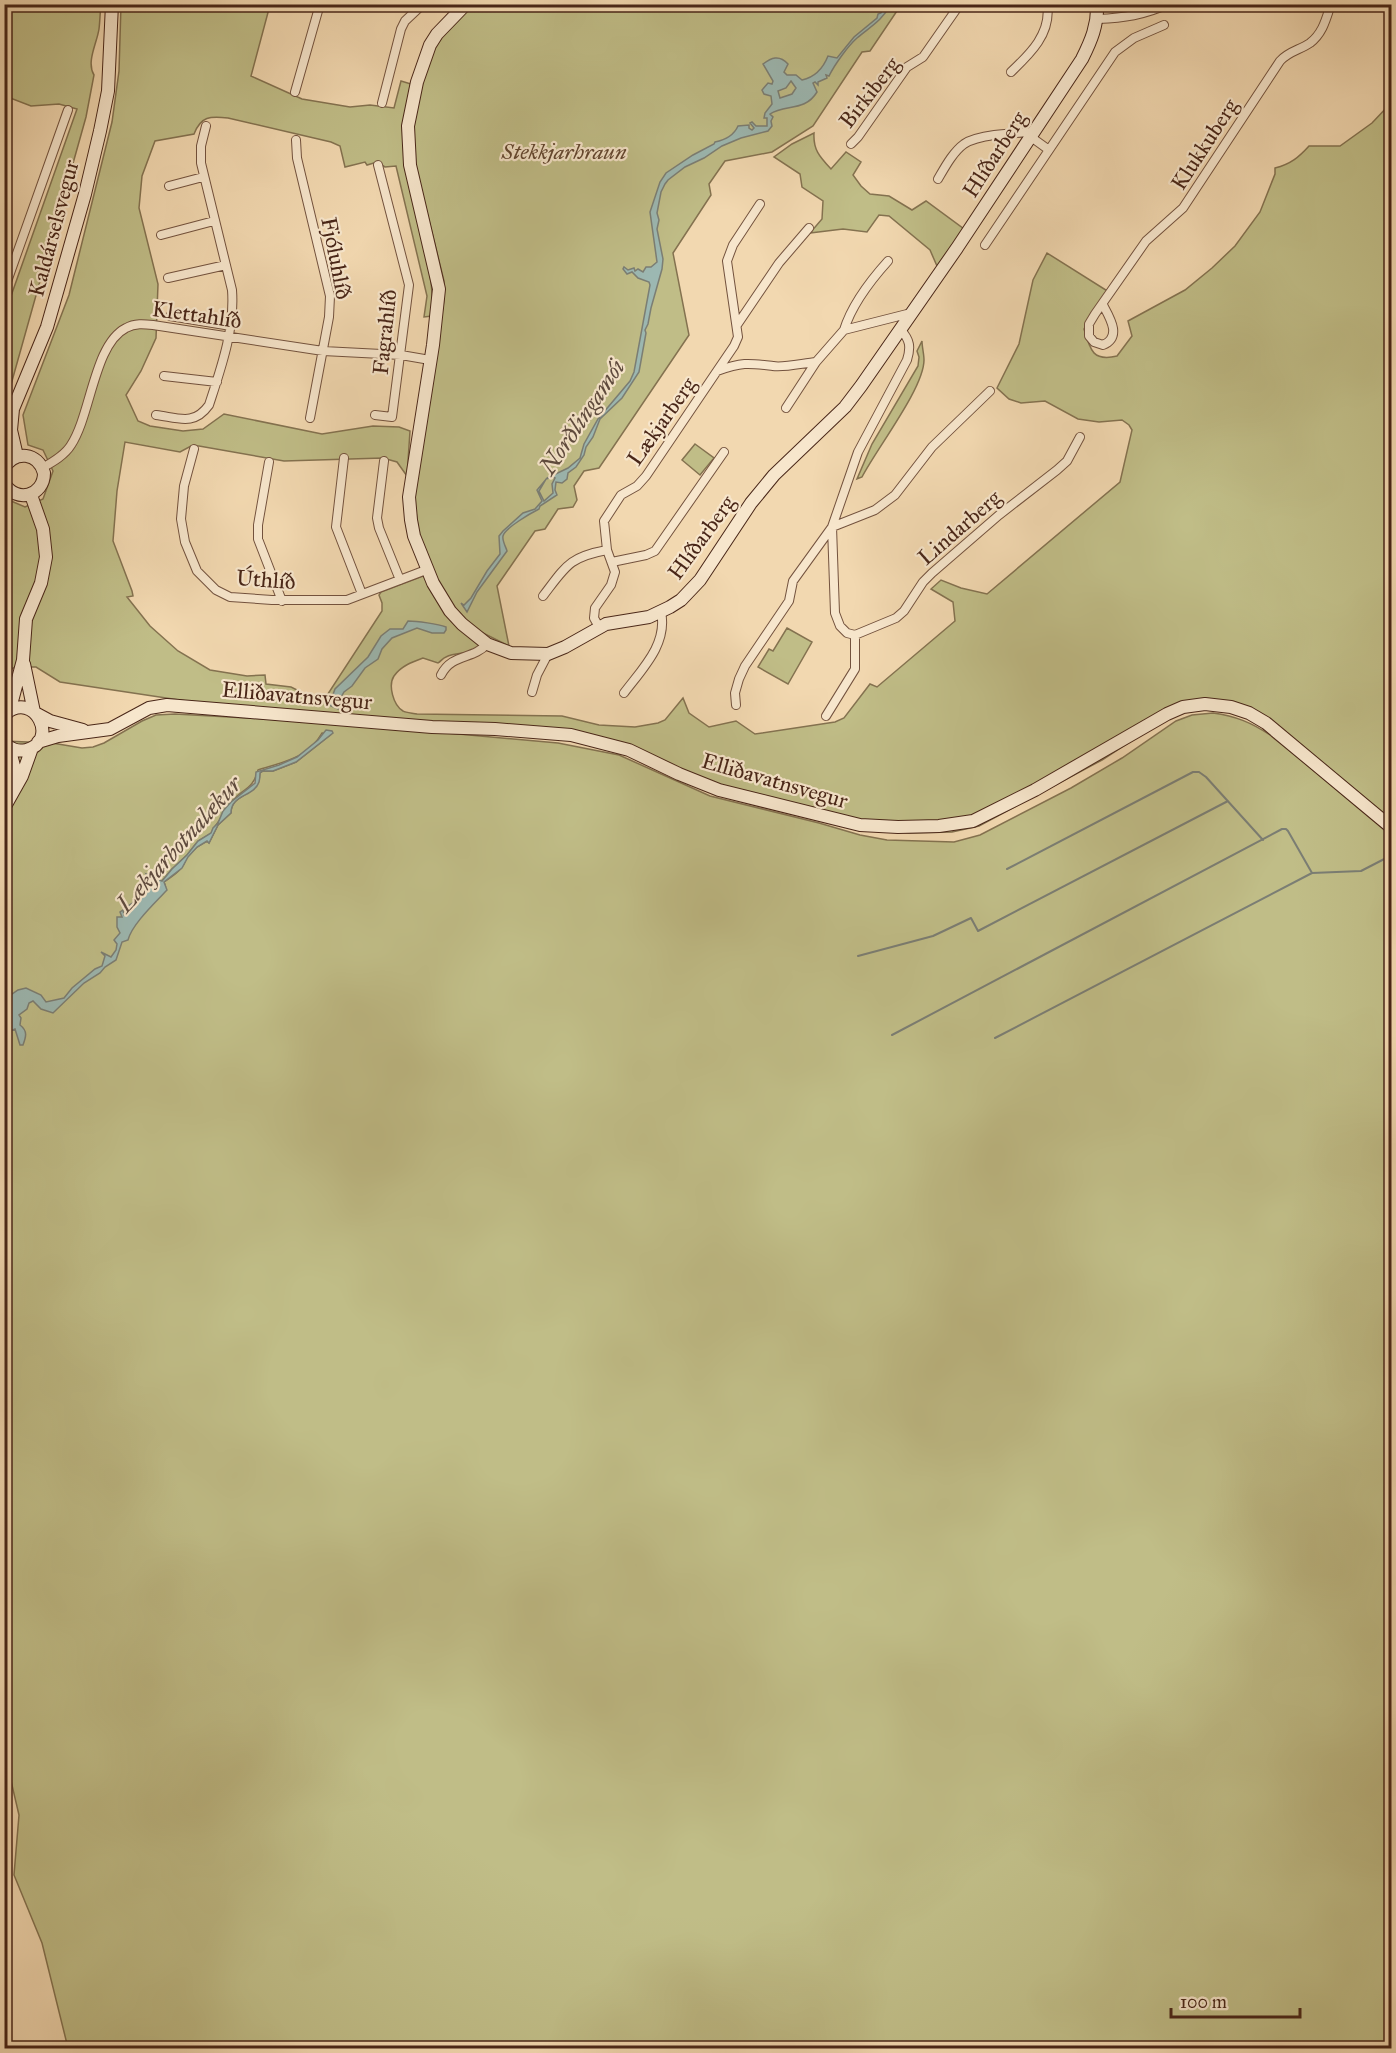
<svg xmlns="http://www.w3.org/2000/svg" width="1396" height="2053" font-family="'IM FELL Great Primer',serif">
  <rect width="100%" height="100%" fill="#f2d8b0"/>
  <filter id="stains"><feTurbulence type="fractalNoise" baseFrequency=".00333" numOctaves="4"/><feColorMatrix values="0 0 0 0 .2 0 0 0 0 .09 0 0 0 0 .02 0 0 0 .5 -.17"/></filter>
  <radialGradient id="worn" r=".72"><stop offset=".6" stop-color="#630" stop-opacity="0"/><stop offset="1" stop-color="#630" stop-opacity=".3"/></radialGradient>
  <path fill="#c0bd87" stroke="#847250" stroke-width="1.5" fill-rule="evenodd" d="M5,5H101C100,12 100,21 99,29C97,43 86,62 94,75L86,117L5,406V313L77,109L59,104L31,106L5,96Z
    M121,5H270L251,76L302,99L350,107L370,105L394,108L401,81L411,84C405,118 404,151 410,185C419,228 435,272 432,316L424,317L427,296L396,166L385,167L377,162L367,165L365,162L345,167L340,146L331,142L228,118C210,116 201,116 194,134L155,141L142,176L139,208L158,284L156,338L141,371L126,395L138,421L150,426L183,431L203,429L224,414L322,434L373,426L399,427L410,431L407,476L397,462L383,458L284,461L199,446H191L180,452L125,442L117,491L113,541L132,591L133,596L127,597L150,626L178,651L210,670L247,676L265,675L266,684L291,687L317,700H324L382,611V603L379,595L381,592L423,576L425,577L432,574L419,535L414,496L444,300V281L413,156L412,124L415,104L429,59L437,43L446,31L472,5H901L870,51L862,52L813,126L772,152L725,161L709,184L711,195L673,253L689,335L599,468L584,471L574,486L577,500L573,507L558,509L545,529L535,531L497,586L509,646L483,633L477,642L480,645C472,656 458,651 446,657C443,658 441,661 438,663L423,658C412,662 401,666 394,676C388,685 393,705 403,711C406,713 413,713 417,714L562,716L599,725L635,727L658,723L665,720L683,698L689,713L709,727L736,721L755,734L835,722L844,718L870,684L877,687L955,621L953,602L931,589L941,580L961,588L987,594L1120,482L1132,430L1129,425L1122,420L1099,422L1078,419L1045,401L1021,403L1009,399L997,388L1019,344L1033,280L1047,253L1109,292L1093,311L1084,329C1090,350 1093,362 1117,356L1132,336L1128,321L1185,290L1212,268L1235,246L1260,212L1275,174V168C1291,164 1299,157 1309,146H1340L1372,123L1391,103V823C1363,800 1334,776 1306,753C1286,737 1266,716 1241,709C1219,702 1194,703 1174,713L1102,760L979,826L952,832L909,833L871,829L819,814L732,793L703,784L625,747L512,729L476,728L206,704L60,682L36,667H15L5,673L4,498L25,507L43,499L53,471L43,450L28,445L23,415L69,295L112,122L119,71Z
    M814,133C813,150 820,157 831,169L846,152L861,162L853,175L861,186L870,194L889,196L912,210L926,201L964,229L937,266L930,250L889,216L879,215L867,232L843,229L810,233L822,219L823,201L802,187L800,174L774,157L792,144Z
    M922,341C922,347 924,354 924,360C924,388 877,448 862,477L857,479L872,444L918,366L919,357L917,351Z
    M695,444L714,458L700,475L682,460Z
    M787,628L812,642L788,684L758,667L769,649L773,651Z
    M1213,713C1236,716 1252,723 1270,735L1391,833V2048H68L42,1943L14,1875L19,1815L4,1751V741L52,743L82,748L93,747L104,743L142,721L156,715L175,714L338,723L558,743L619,755L710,796L819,823L860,835L887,840L954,842L980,835L1071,788L1122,758L1176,721L1192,715ZM322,733L330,735L296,762L273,771H263L260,773C259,777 260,783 256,786C247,797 231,797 231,813L218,825L209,843L207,841L197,847L186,858C184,869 173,876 164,882L165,885L157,880L162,881L172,869L187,855L198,841L212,833C213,827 216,826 219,821C224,814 226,808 232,801C243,789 254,788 258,770C283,762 308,758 322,733Z"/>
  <path fill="#9cb8b2" stroke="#7b7e74" stroke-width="1.5" fill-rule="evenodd" d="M884,4L890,5C883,20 870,27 857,38C848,46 835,64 829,76L826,75L827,78L818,82V85L815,82L813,83L817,92C805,112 785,104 770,114L773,117L771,121L772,126L768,131L741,138L722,146L704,158L685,167L668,180L665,184L661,192L657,213L659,220L657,229L663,259L662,269L651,308L648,324L645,330L646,333L639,372L622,398L600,419L593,437L586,447L584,455L576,467L568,473L567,479L562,483L556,482L555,490L557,495L540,506L539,509C531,513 505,528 503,536C502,541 506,547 507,551L477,592L467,612L461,603L464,605L471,598L487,571L500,554L499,536L503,531L523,513L535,509L542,501L537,490L547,478L568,468L580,458L584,444L598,419L630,381L634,372L650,285L649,282L638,278L632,272L627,274L623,269L624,267L628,270L634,268L635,271L638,269L643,272L646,267H651L657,262L650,212L660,182L666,173L693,155L714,144L715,142C725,140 734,135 738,126L749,125V128L752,130L754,128L750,123L752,122L756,126H767V118H764L765,113L772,104L771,96L764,94L762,90L768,83L772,84L773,81L763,64C771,58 779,54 788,64L784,72L787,75H796L802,80C816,77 824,66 828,56L837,58L854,37L877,18L878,14L881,13ZM791,81L796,88L792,94L780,98L778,91L786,88ZM552,477L555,478L552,484L553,493L544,501L539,491L546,479Z
    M408,621C417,621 438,624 446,627V630L444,633H432L417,628L392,638L382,649L378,659L365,668L352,686L344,692L340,699L338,709L329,705L335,689L368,657L381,636L390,629H403Z
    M326,730L332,731L333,733L296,762L273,771H263L260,773C260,776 260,779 259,782C254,797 231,794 231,813L218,825L209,843L207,841L197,847L188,857L182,868L164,882L167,890C156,902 132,924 128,940L122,942L116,960L105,967L100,973L84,983L53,1013L41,1009L33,1001L29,1003L27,1009L19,1015L21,1018L20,1025C28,1031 26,1037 23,1045H20L15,1029L5,1033V999L18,990L26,988L41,995L46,1002L64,998L72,988L95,969L102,966L105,956L101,952L111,957L116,950L117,944L114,940L120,933L117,927V917H122L120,912L123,910L124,915H127L128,912L126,907L133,903L141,891L140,888L149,880L146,874L162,881L172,869L187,855L198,841L211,833L213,828L218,823L223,811L231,802L255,783L256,772L279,765L297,757L318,740Z"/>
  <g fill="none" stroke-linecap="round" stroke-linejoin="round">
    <path stroke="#7b7e74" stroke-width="2" d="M1007,869L1193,772H1199L1206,777L1263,840
      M858,956L933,936L971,918L978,931L1228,801
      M892,1035L1282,829H1286L1288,831L1312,873
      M995,1038L1312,873L1361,871L1392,855"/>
    <g stroke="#73523e" stroke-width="10">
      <path id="street" d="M451,4L458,11
        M1098,19C1123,18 1145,15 1168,4
        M1011,72C1030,54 1052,33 1047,4
        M295,92L320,4
        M382,103L401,29L405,21L423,4
        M1031,137L1049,150L1115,52L1134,38L1164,25
        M296,140L297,158L330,296L329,317L310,418
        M851,144L858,137L907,67L923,57L960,4
        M938,179C945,167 953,152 964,144C979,134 1016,133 1034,132
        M169,186L203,177
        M161,235L214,221
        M985,245L1049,150
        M168,278L226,265
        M4,290L68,110
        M1103,305C1110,318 1122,337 1103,345L1094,342L1089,336V324L1095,314L1146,241L1183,208L1280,61C1289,51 1300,50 1310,43C1323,33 1326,19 1331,4
        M170,316L231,326
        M737,325L779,263L809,228
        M844,330C852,304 870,281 888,261
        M901,330C910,340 911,347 907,360L858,452L832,527L835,613L840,626L847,633L855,635L896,618L904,611L923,582L932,573L999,515L1057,470L1067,461L1080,437
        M717,371L734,346L738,337L727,261L733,245L760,204
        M164,376L217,382
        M786,408L816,362
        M156,415C179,418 194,426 209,405C221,368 235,329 232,290L201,163V146L206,126
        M375,415L392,417L409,285L378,165
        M194,449L184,486L181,519L185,542L197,571L216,590L230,597L272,600H347L426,570
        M344,458L336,527L362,594
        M384,461L377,518L379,528L400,580
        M269,462L258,525V539L282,601
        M42,468C53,462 65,455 71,445C91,415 94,344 126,328C135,323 144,324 153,325L323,351L401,355L430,360
        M612,562L646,555L655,551L724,452
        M543,596C566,566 569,557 607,550
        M599,627L594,618L595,608L611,585L615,572L607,550L604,521L621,495L637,486L646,476L717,371C742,362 748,363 773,366C783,368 804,363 816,362L844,330L911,313
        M441,675C452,653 473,660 487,644
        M532,692L537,675L548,654
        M624,693C642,669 668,644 661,612
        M736,705L735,693L739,679L745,666L789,601L793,581L832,527L875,510L895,495L932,447L990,391
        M826,716L855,669V635"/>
    </g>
    <g stroke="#492618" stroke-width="14">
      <path id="secondary" d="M466,4L437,34L430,45L417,82L408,126L410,165L439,289L433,345L409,497L411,520L414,536L433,583L450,611L462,624L487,644L511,653L548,654L565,647L606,624L649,617L670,607L681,600L700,580L751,503L774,475L845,407L861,386L957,248L1082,59C1091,41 1098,25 1097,4
        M17,456L11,430L13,409L47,327L85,194L100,131L108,91L112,4
        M4,468C15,450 38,452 44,473C44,496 16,504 4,483
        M24,664L34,712
        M8,712L12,701L23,660L26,619L41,583L46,557L43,529L31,495
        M37,714L50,721L83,730
        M38,742L58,736L110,729L149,708L167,705L432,727L495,729L571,735L629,750L679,774L719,790L860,825L898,827L939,826L973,821L1035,790L1167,714L1183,707L1205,704L1231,707L1249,713L1266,723L1392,828
        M4,743C11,749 17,752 26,750C60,742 35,689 5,714
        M9,747L14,766L13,788
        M4,808L22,776L32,748"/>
    </g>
    <use href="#street" stroke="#f7e6cc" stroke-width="8"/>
    <use href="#secondary" stroke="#f7e6cc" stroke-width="12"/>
  </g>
  <g text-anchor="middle" stroke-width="4.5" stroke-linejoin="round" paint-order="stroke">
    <g font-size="22" fill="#492618" stroke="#f7e6cc">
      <text transform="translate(869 92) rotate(-52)" y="8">Birkiberg</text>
      <text transform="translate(1204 144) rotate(-57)" y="8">Klukkuberg</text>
      <text transform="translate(994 154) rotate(-57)" y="8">Hlíðarberg</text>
      <text transform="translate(53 228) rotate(-75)" y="8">Kaldárselsvegur</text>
      <text transform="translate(337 258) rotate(79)" y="8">Fjóluhlíð</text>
      <text transform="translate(197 314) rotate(8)" y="8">Klettahlíð</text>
      <text transform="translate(384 332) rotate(-84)" y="8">Fagrahlíð</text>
      <text transform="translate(661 421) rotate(-55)" y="8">Lækjarberg</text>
      <text transform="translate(959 527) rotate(-41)" y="8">Lindarberg</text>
      <text transform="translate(701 537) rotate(-54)" y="8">Hlíðarberg</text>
      <text transform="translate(266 579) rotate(4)" y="8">Úthlíð</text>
      <text transform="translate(297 695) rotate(5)" y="8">Elliðavatnsvegur</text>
      <text transform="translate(775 780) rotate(16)" y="8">Elliðavatnsvegur</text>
    </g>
    <g font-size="22" font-style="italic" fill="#61442e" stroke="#f7e6cc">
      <text x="564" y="159">Stekkjarhraun</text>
    </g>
    <g font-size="24" font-style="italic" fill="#5e4a3e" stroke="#f7e6cc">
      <text transform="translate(582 417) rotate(-56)" y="8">Norðlingamói</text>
      <text transform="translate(179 844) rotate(-48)" y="8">Lækjarbotnalækur</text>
    </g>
  </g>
  <rect width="1396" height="2053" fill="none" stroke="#f2d8b0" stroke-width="24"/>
  <rect x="6" y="6" width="1384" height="2041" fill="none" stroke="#492618" stroke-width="3"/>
  <rect x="12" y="12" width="1372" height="2029" fill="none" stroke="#492618" stroke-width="1.5"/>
  <path d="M1171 2008v9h129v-9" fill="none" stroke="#492618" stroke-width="3"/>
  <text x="1180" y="2008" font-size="18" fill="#492618" stroke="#f7e6cc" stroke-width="4.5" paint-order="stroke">100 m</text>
  <rect width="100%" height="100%" filter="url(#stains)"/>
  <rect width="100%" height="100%" fill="url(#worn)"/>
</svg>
